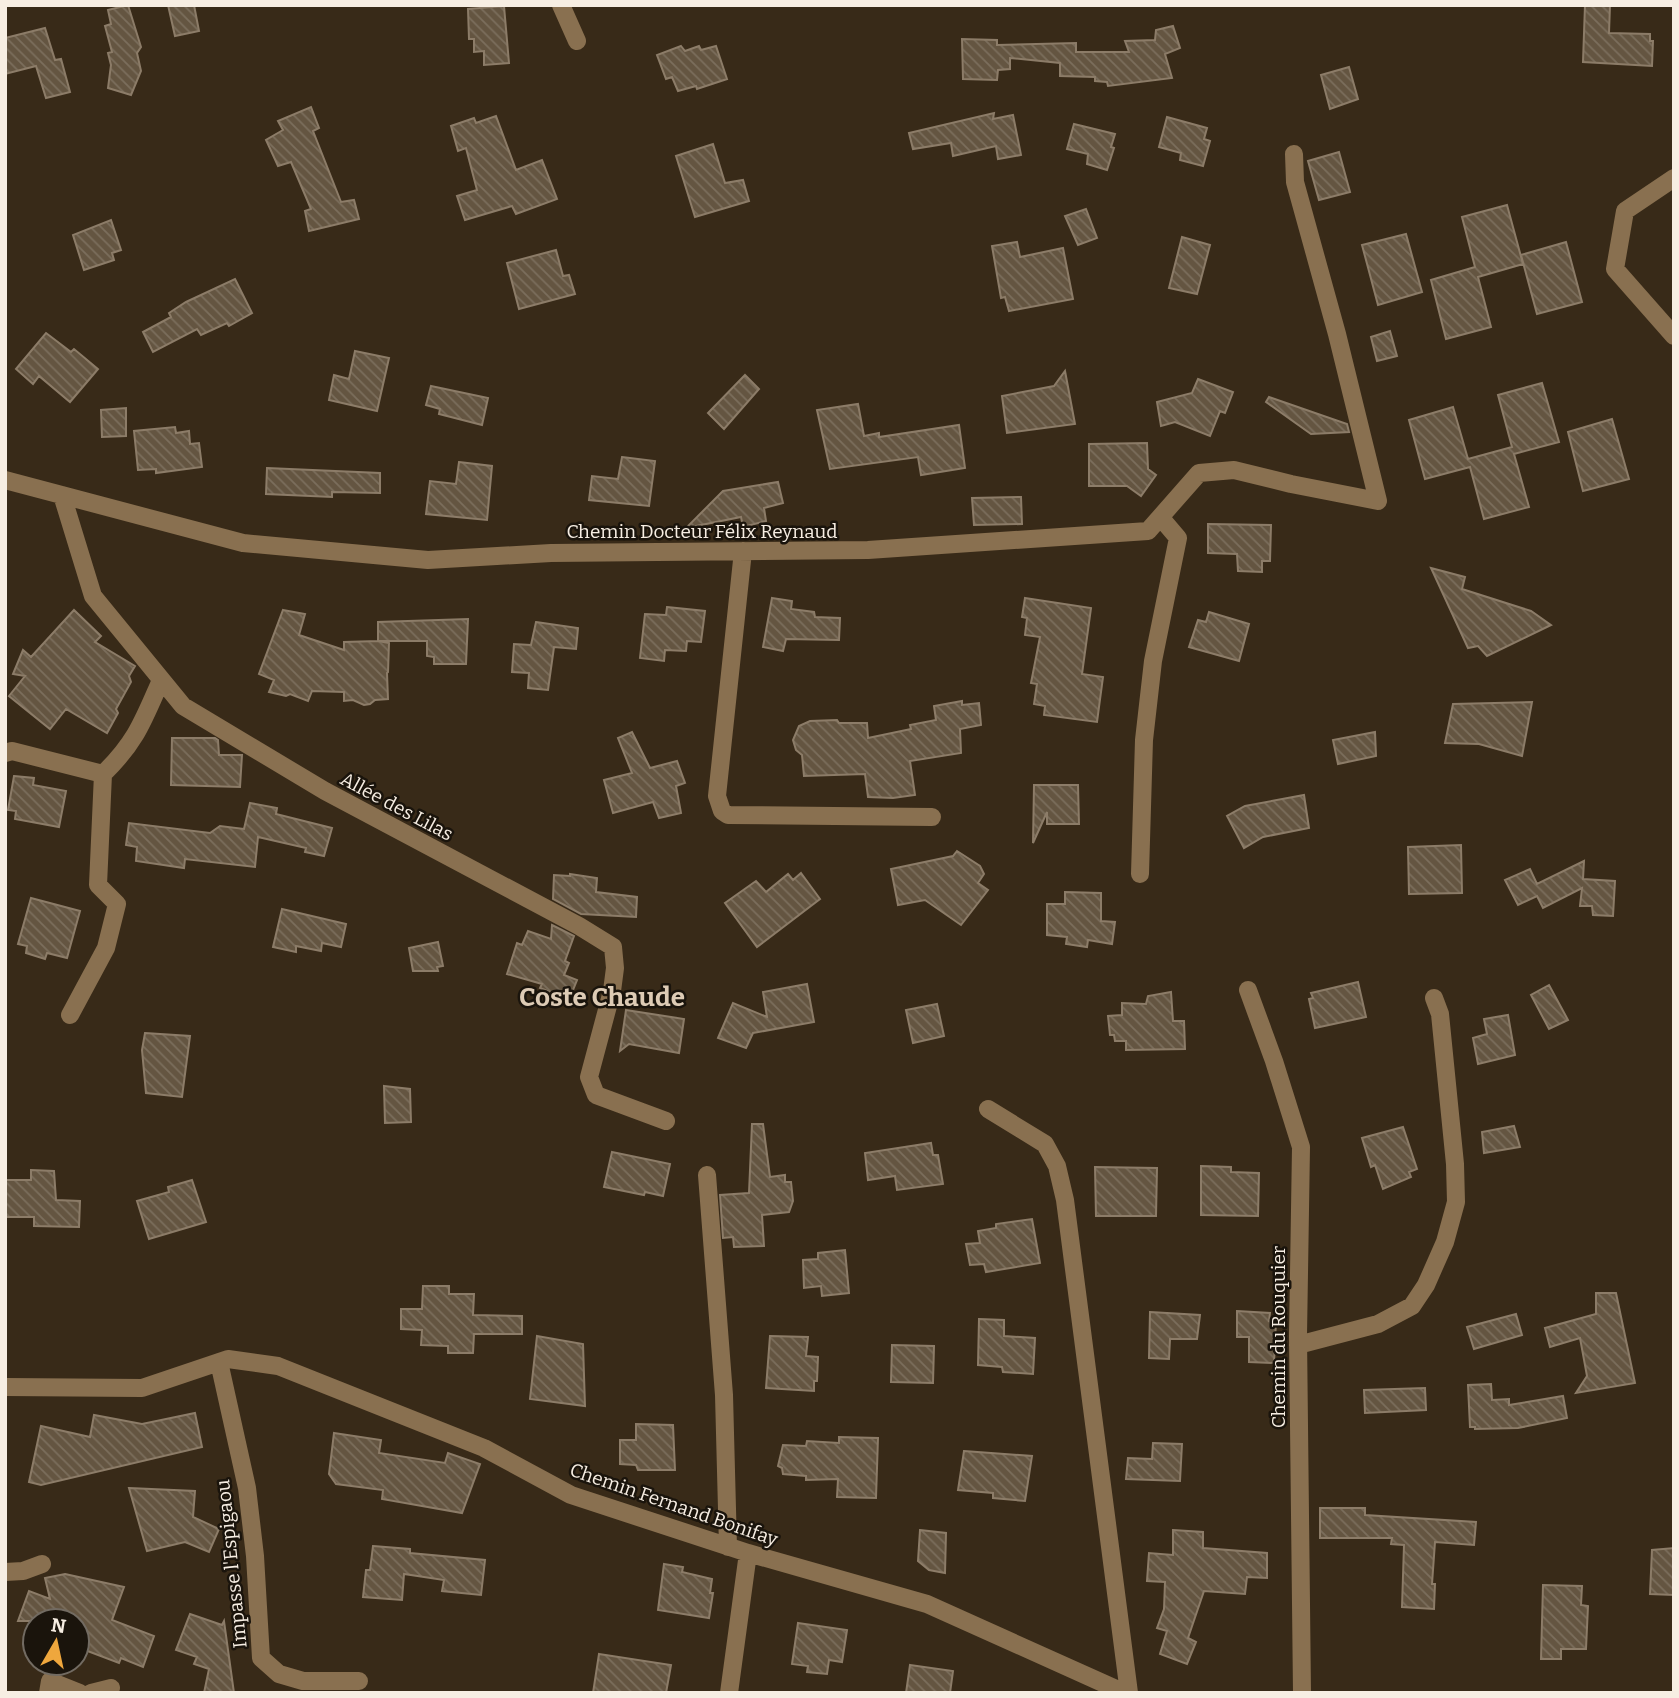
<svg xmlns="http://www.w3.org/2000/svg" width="1679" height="1698" font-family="Bitter,serif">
  <defs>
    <pattern id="building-back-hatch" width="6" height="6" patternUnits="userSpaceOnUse" patternTransform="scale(1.75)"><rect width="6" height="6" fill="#645541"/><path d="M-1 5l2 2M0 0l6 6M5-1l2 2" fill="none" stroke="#7b6e5c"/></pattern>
  </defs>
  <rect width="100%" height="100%" fill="#382a18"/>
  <path fill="url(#building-back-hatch)" stroke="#8c7c68" stroke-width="2" d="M128,5L141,47L137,53L141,71L131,95L108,88L111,65L108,53L112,52L105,26L111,24L108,10Z
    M168,5H194L199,31L175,36Z
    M1585,5H1610L1609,33L1650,34V41H1653L1652,66L1583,62Z
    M504,6L509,63L484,65V51L474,52V39H469L468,9Z
    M1173,26L1180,48L1165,54L1172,78L1108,86L1107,82L1095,81V77L1060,76V63L1010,58V69L998,70L997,80L963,79L962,39L997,40V45L1076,43V52H1129L1125,41L1155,40L1156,30Z
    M45,28L55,60L61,59L70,92L46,98L36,66L5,74V38Z
    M681,46L685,51L699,46L701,50L716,46L727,79L697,89L696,86L678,91L672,77L666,79L657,55Z
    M1349,67L1358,99L1330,109L1321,75Z
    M311,107L319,128L313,131L341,202L354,200L359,219L309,231L305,211L311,209L291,162L278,166L266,140L283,130L278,121Z
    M994,113L993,119L1013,115L1021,155L998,159L996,146L953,156L951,143L913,149L909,133Z
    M496,116L516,170L542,160L557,199L516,214L512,206L465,220L457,196L477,190L466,148L458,151L451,126L474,118L476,123Z
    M1167,117L1207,128L1204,139L1210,141L1203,166L1180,160L1181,153L1159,147Z
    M1074,124L1115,134L1111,147L1114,148L1107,170L1087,164L1088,154L1067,149Z
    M713,144L725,183L743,180L749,201L695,217L676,156Z
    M1339,152L1350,192L1319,200L1308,161Z
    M1507,205L1523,264L1478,277L1491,327L1446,339L1431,280L1475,267L1462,217Z
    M1086,209L1097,238L1078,245L1065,216Z
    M111,220L121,250L112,253L114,260L84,270L73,235Z
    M1406,234L1422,292L1378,305L1362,245Z
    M1182,237L1210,245L1197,294L1169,288Z
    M1017,242L1020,257L1063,248L1073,299L1009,311L1005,297L1001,298L992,246Z
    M1566,242L1582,302L1537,314L1521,255Z
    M556,250L563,276L569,275L575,294L519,309L507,263Z
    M235,279L252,313L229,326L227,323L201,335L197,329L153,352L143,332L171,317L169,313L186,302Z
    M1390,331L1397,356L1377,361L1371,337Z
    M46,333L71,352L74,349L98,369L70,402L39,376L33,384L16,369Z
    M355,351L389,358L377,411L329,400L334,375L349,379Z
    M1065,371L1075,424L1007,433L1002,396L1054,386Z
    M745,375L759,389L724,429L708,413Z
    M1198,379L1233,392L1225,413L1220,411L1210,436L1175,422L1161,426L1157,402L1192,393Z
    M1542,383L1559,442L1514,454L1529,507L1484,519L1470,467L1425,479L1409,420L1453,407L1468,459L1512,447L1498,395Z
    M431,386L488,398L482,425L439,414L440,409L426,405Z
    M1269,397L1347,424L1349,432L1311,434L1266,402Z
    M858,404L864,436L879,433V437L959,425L965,468L921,475L918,457L830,469L817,410Z
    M126,408V436L102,437L101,410Z
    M1612,419L1629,479L1583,491L1568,432Z
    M175,427L176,433L189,431L190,444L199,443L202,467L156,473V469L138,470L134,431Z
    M1147,443L1148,469L1156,475L1141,496L1127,486H1089V444Z
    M622,457L655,461L649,506L589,500L592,476L618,479Z
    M459,462L492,466L487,520L426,514L430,481L456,484Z
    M267,468L380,473V493L332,492V497L266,494Z
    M778,482L783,503L764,508L766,521L743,527L741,517L686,528L723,491Z
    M1021,497L1022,524L974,525L972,498Z
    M1208,524L1271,525L1270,561H1262V572L1238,571L1237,554L1208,553Z
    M1431,568L1465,577L1462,589L1531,611L1551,625L1487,656L1478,646L1468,648Z
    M772,598L792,601L791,609L814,612L815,617L840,618L839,640L786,639L783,651L763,647Z
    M1025,598L1091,608L1082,674L1103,677L1097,722L1044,715L1045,706L1034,704L1037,684L1031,683L1040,637L1025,635L1027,618L1022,617Z
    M667,607L705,611L701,642L687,641L686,651L665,650L664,661L640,658L645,614L666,615Z
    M74,610L101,636L95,642L135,666L129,676L131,682L116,709L118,713L107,733L66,709L50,729L9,696L25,676L13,674L23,650L31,657Z
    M283,610L305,614L299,635L344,650V642L378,641V622L468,619L466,664H434V657L427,656V641H378L389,643L388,672L387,673L388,699L375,700L370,704L364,705L353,700L344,701V692L312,691L308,701L290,694L286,696L269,692L274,680L259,674Z
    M1209,612L1249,624L1239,661L1189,647L1198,620L1206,622Z
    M536,622L578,628L576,649L554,647L548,690L528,688L529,673L512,672L514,644L531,645Z
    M962,701V705L979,703L981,725L960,729L961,753L910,761L915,795L893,798L868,797L865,774L804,776L802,755L796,750L793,740L799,726L810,721L837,720L839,723H867L868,738L911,729L910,725L936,720L934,706Z
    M1532,702L1522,756L1479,744L1445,743L1453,704Z
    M632,732L650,768L677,761L685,783L676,786L681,813L659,818L653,802L613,813L604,780L632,773L618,738Z
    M1375,732L1376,756L1338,764L1333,740Z
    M172,738H215L218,740L219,755H242L240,787L171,785Z
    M14,776L34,778L33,785L66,791L59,827L15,819L16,811L8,810Z
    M1034,785H1078L1079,824H1047V812L1033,843Z
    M1304,795L1309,828L1263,837L1244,848L1227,816L1245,806Z
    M250,803L277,808L276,814L332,828L324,856L305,852L306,848L258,837L255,867L185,859L184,868L136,861L137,847L126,845L129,823L210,833L220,826L244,829Z
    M1461,845L1462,893L1409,894L1408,847Z
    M957,851L980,866L984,874L978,883L988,890L961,925L925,900L898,905L891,869L953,856Z
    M1584,861L1583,879L1615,881L1613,916L1593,915L1592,906H1580L1582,888L1543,908L1537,896L1518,905L1505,880L1530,869L1537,884Z
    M801,873L820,899L757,947L725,903L756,881L766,892L788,874L793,880Z
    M570,874L597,878L596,892L637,897L636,917L581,914L553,899L554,875L570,876Z
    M1065,892L1101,893V921L1115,922L1112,944L1088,940L1087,947L1066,944L1067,937L1047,935V904H1065Z
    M31,898L80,911L67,958L47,953L45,959L26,953L27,946L18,944Z
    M282,909L346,924L341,947L322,943L321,951L296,946V952L273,947Z
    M552,925L574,936L565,961L569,963L564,975L577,980L569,1000L540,988L542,984L507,974L517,943L522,945L528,931L551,939Z
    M438,942L443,966L437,967L438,971H413L409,948Z
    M1358,982L1366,1017L1315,1028L1309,999L1313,998L1311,993Z
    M807,984L814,1022L753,1033L746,1048L718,1038L733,1003L767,1017L763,992Z
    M1549,985L1568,1020L1549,1029L1531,995Z
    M1171,992L1173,1021H1184L1185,1049L1126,1050V1041H1115L1114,1035H1110L1108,1016L1122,1015V1003L1146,1004L1148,996Z
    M937,1004L944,1036L913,1043L906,1010Z
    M626,1010L684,1019L679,1053L629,1044L620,1051Z
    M1508,1015L1515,1055L1478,1064L1473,1038L1487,1034L1484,1019Z
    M145,1033L190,1036L182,1097L146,1093L142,1050Z
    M384,1086L410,1089L411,1122L385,1123Z
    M752,1124H763L770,1177L785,1175V1182H791L793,1201L789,1212L762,1215L764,1246L734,1247L733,1237L723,1238L720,1195L749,1193Z
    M1514,1126L1520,1147L1484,1153L1482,1132Z
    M1403,1127L1417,1169L1409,1172L1411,1177L1383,1189L1375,1165L1371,1167L1362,1138Z
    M931,1143L933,1155H938L943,1184L897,1190L895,1176L868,1180L865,1153Z
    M612,1152L670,1164L663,1196L645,1192L644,1195L604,1187Z
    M1201,1166L1231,1167V1172L1259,1173L1258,1216L1201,1215Z
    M1095,1167L1157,1168L1156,1216H1096Z
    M31,1170L54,1171L56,1200L80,1201L79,1227L34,1226V1217H6L5,1180H31Z
    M192,1180L206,1222L149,1239L137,1201L169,1192L168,1187Z
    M1032,1219L1040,1263L986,1272L984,1264L970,1265L966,1244L980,1243L978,1231L996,1228V1224Z
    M845,1250L849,1293L822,1296L821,1286L804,1288L803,1260L818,1259V1253Z
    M423,1286H449V1294H474L473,1315L522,1316V1334H474L473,1353H448V1346L421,1345L422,1330L401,1329V1309H422Z
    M1596,1293H1616L1635,1383L1576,1393L1587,1376L1580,1338L1550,1347L1545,1328L1596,1314Z
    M1237,1311L1270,1313L1269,1321H1276L1274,1363L1249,1362V1337H1237Z
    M1150,1312L1200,1315L1197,1339H1170L1169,1359L1149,1358Z
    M1516,1314L1522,1335L1474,1349L1467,1327Z
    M979,1319L1004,1320V1336L1035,1338L1033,1374L1003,1372L1002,1367L978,1365Z
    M537,1336L583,1344L585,1406L530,1399Z
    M770,1336L808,1337L806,1356L818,1357L817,1381H814V1391L766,1388Z
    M892,1345L934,1346L933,1383L891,1382Z
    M1491,1384L1492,1400L1509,1399V1405L1563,1396L1567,1418L1518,1428L1475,1429V1427H1470L1468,1385Z
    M1425,1388L1426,1410L1365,1413L1364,1390Z
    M195,1413L202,1447L41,1485L29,1482L41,1426L90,1437L94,1415L142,1424Z
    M636,1424L673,1425L675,1470H638L636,1465L620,1464V1440H636Z
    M334,1433L381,1440L379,1453L445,1463L448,1453L480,1464L462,1513L382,1499L383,1490L336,1484L329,1474Z
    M839,1437L878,1438L876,1498L837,1497L838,1479L806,1480V1476L783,1474L782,1468L778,1466L783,1445L806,1446L807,1441L839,1443Z
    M1153,1443L1182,1444L1180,1481L1126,1479L1128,1458L1152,1459Z
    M964,1451L1032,1456L1025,1501L993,1498V1493L958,1490Z
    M129,1488L195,1491L193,1517L219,1529L209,1552L185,1542L147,1551Z
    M1320,1508H1365V1515L1476,1522L1474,1545L1435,1542L1432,1584H1435L1434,1609L1402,1607L1404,1545L1391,1544L1392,1538H1320Z
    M920,1530L946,1533L945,1573L929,1570L918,1561Z
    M1173,1530L1203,1532V1548L1267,1553V1578L1247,1577L1245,1594L1204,1591L1188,1638L1196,1642L1187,1664L1160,1654L1167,1631L1157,1628L1164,1609L1165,1582L1147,1581L1149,1553L1173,1555Z
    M373,1546L410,1549V1553L485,1560L481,1595L442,1591L444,1580L404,1574L402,1600L363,1597L366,1570H370Z
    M1674,1548V1595L1650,1594L1652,1550Z
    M664,1564L683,1567L682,1572L712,1579L710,1593H713L709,1618L658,1610Z
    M65,1574L124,1587L112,1620L154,1636L143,1667L121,1658L119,1663L77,1647V1621H18L29,1591L50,1599L45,1578Z
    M1543,1585L1582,1586L1581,1605L1588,1606L1586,1649H1561V1659H1541Z
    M190,1614L222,1625L224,1621L234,1693H204L209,1669L194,1664L197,1657L176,1650Z
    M798,1623L847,1630L842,1662L829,1660L827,1674L807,1672L808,1666L792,1664Z
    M599,1654L671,1665L666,1693H593Z
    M910,1665L953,1671L950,1693H906Z"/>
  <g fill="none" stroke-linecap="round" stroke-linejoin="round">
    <path stroke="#897050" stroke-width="18" d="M561,5L577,41
      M1674,178L1625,211L1615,269L1674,336
      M5,480L243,543L428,560L551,553L868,550L1148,531L1199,473L1234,470L1291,484L1378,501L1337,334L1295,182L1294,154
      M62,495L93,596L183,706L325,791L579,926L613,947L615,968L612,991L589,1077L596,1095L666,1121
      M743,551L717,796L722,811L728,815L932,817
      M5,753L12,751L103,774
      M1140,874L1144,740L1153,661L1178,538L1161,518
      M1248,990L1274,1061L1301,1147L1298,1336L1302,1693
      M70,1015L106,948L117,904L98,885L103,774C136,742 143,721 161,680
      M988,1109L1045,1144L1057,1166L1065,1200L1129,1693
      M707,1175L724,1395L728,1547
      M1298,1345L1378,1324L1412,1306L1426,1285L1445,1242L1456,1202L1455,1164L1440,1014L1434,998
      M219,1362L247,1488L255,1556L261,1658L279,1674L303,1681H359
      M5,1387L142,1388L228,1359L278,1366L484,1448L571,1495L748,1553L927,1604L1125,1693
      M5,1572L23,1571L42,1564
      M48,1693L50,1681L80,1693
      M91,1693L111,1688
      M729,1693L748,1553"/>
  </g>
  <g text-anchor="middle" stroke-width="5" stroke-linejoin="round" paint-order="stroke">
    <g font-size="19" fill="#f7eee3" stroke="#1a140c">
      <text x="702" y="538">Chemin Docteur Félix Reynaud</text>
      <text transform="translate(397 806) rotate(28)" y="7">Allée des Lilas</text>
      <text transform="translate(1278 1337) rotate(-90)" y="7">Chemin du Rouquier</text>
      <text transform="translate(674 1504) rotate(19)" y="7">Chemin Fernand Bonifay</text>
      <text transform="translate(231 1564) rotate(-96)" y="7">Impasse l'Espigaou</text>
    </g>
    <g font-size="26" font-weight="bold" fill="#ddcbb5" stroke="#1a140c">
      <text x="602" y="1006">Coste Chaude</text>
    </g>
  </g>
  <rect width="1679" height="1698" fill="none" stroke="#f7eee3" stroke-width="14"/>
  <g transform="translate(56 1642) rotate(9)"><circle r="33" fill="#1a140c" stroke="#726b62" stroke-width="2"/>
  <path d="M0-5L12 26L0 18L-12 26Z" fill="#efa73d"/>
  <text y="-10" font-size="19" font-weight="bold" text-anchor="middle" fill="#f7eee3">N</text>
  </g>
</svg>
